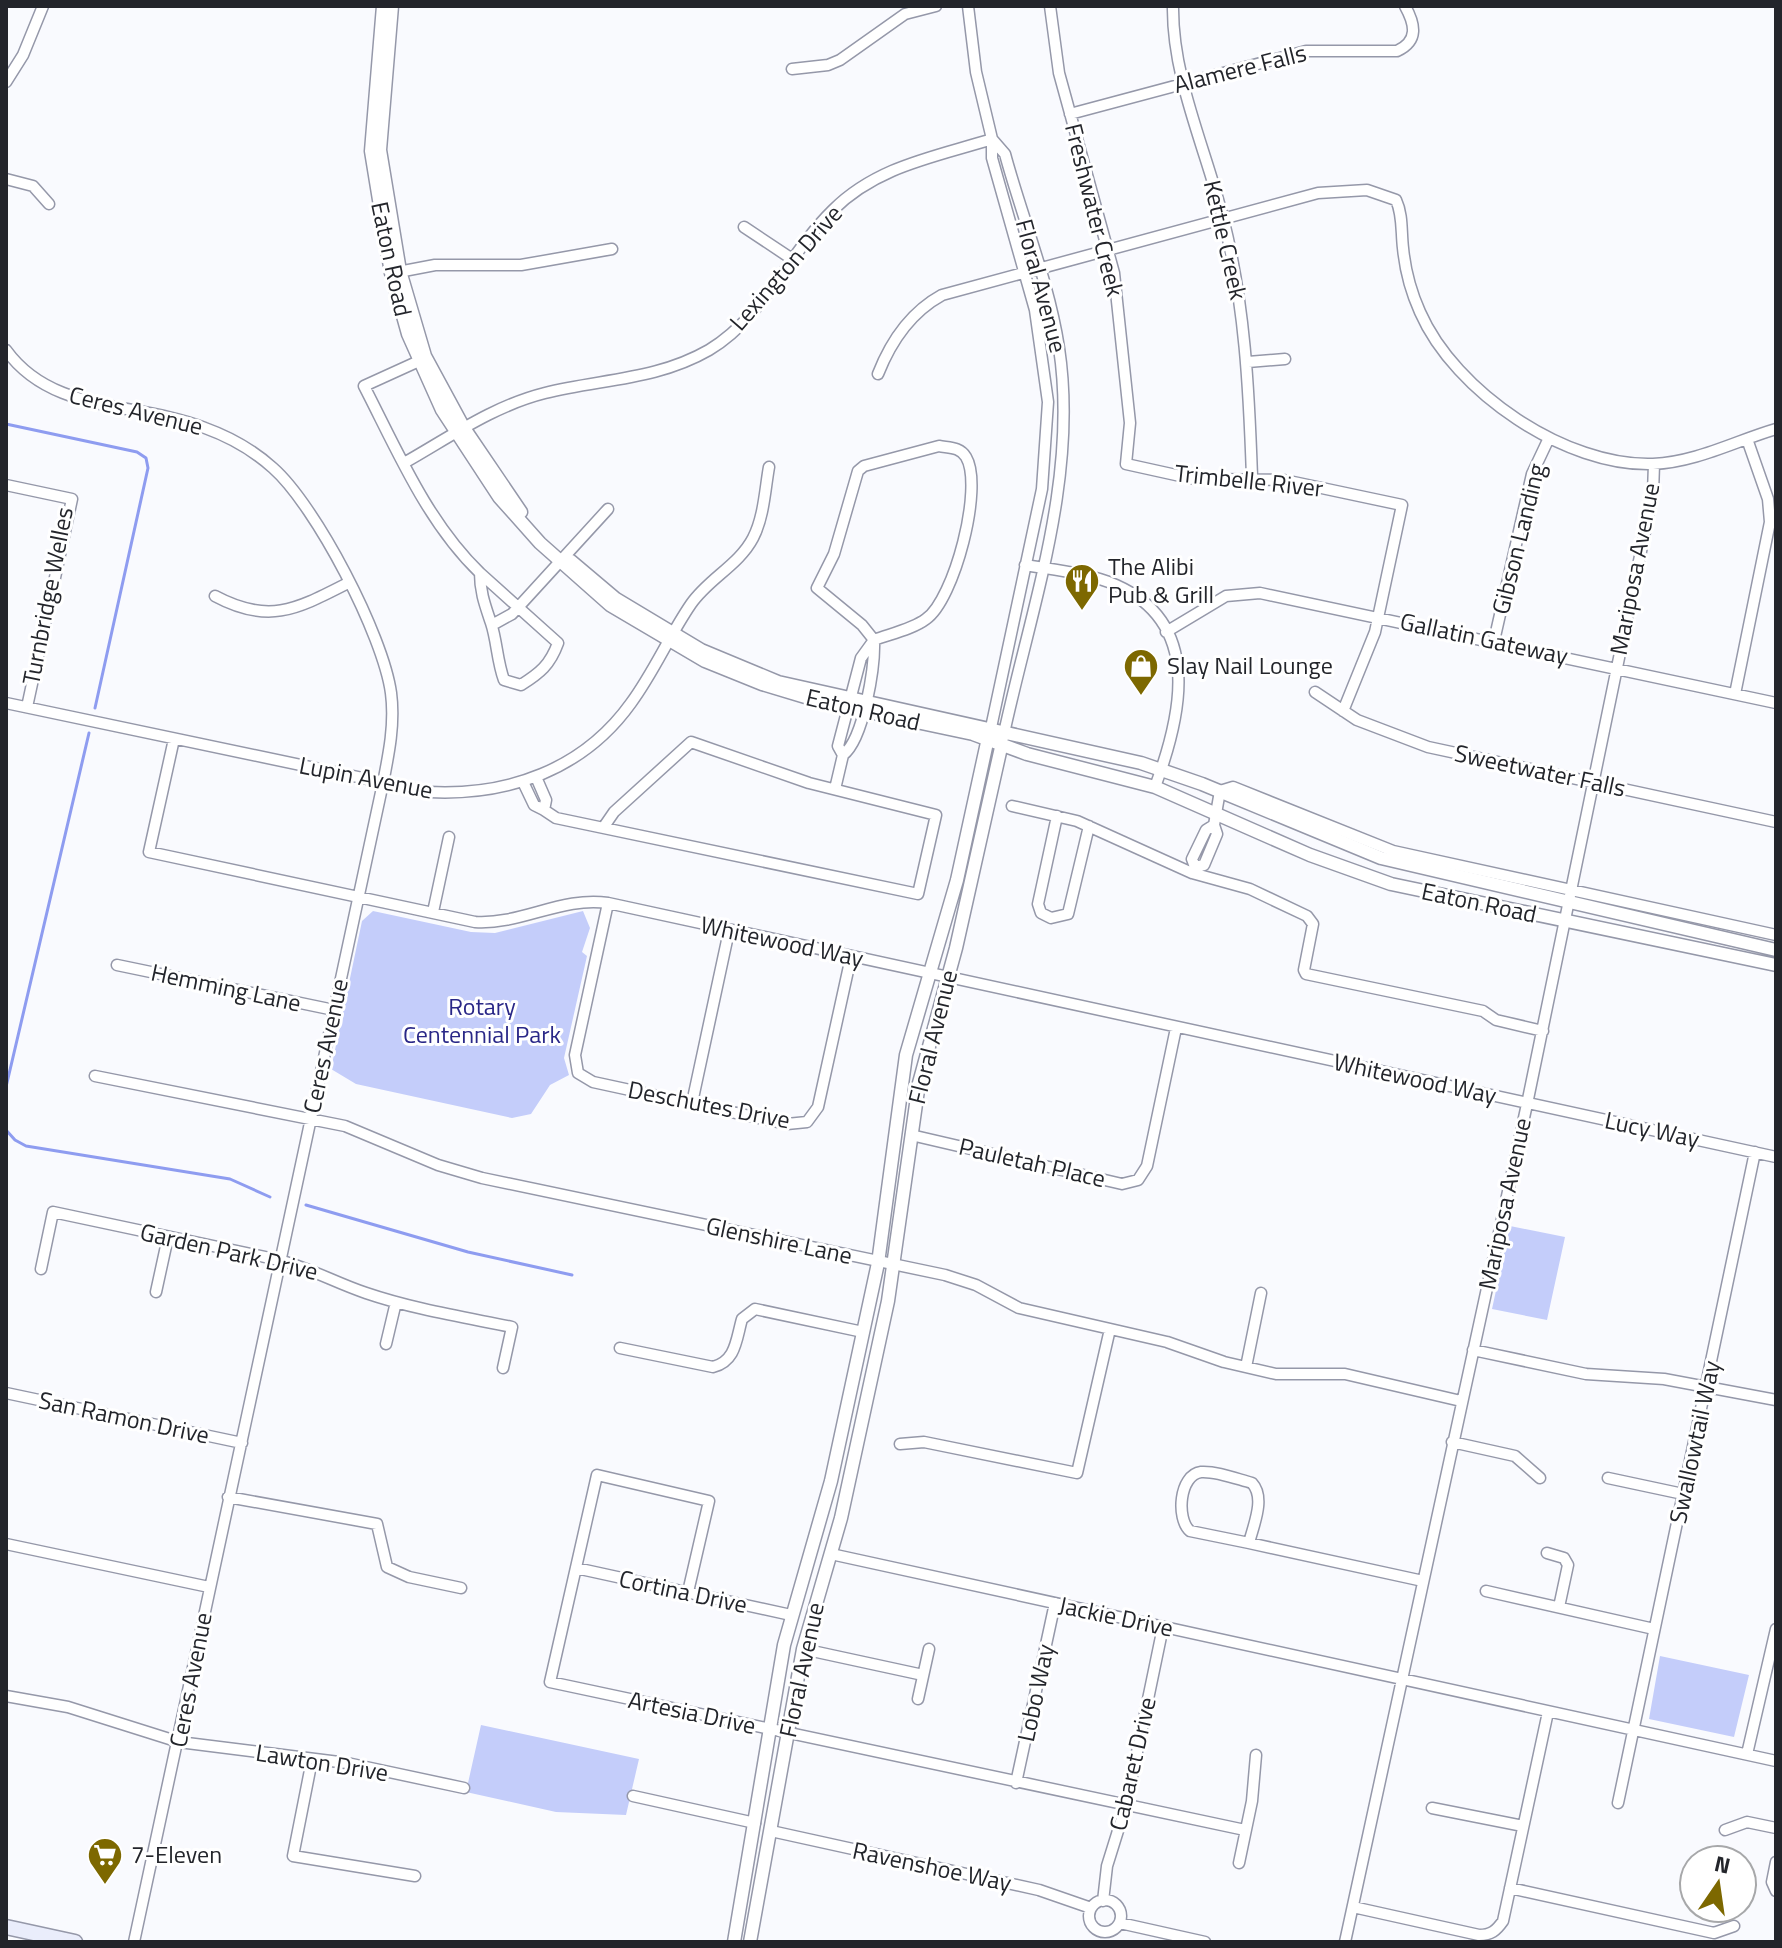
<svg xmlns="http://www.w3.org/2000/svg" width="1782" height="1948" font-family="'Titillium Web',sans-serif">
  <rect width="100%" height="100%" fill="#f9fafe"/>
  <path fill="#c4cdfa" d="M373,911L471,932L495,933L583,911L590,928L582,952L587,956L564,1058L569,1075L550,1085L531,1114L512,1118L356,1084L331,1069L362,921Z
    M1510,1226L1565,1237L1547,1320L1492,1309Z
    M1660,1656L1749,1675L1734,1737L1649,1719Z
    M481,1725L639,1759L626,1815L556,1812L466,1792Z"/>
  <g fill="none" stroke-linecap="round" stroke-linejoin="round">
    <path stroke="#8e9cf0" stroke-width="3" d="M6,424L137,452L146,458L148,468L95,708
      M6,1087L89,733
      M6,1130L15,1140L26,1146L230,1179L270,1197
      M306,1205L468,1252L572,1275"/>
    <g stroke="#9598a9" stroke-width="13">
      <path id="minor" d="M968,6L976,72L992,139V158L1035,310L1048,402L1042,489L989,737
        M1050,6L1059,73L1114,273L1130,423L1126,464L1194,479L1284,480L1402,505L1375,632L1343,711
        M1173,6C1172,78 1206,149 1223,218C1245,304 1249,390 1252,477
        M792,69L828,65L840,60L905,14L936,6
        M6,82L23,55L43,6
        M1070,114L1306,51H1397C1419,41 1415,24 1405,6
        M992,139L1005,154C1022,217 1049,282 1059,348C1079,479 1030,611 1003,738
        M6,179L33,186L49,204
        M744,227L792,259
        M393,273L435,265H521L612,249
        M6,350C53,415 137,401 205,428C230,437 253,450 273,468C316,506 383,635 391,693C395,723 389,753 383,783L134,1942
        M419,361L364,386C397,450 427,522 480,573
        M1248,362L1285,359
        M878,374C891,341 911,312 942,295L1318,193L1367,190L1396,200C1403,215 1401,232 1403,248C1405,269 1411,292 1420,312C1455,392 1566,467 1653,464C1697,462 1735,441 1776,429
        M939,446C950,448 960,447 966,457C984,487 954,600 926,619C913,629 890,634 874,640L862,625L817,588L834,554L858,471L864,466Z
        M404,463C450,437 493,406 545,393C601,379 657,380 709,350C764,317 788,254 833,210C877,166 935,157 992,139
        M6,485L72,499L27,707
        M1025,565C1055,570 1088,573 1116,585C1204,624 1181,717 1155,787
        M480,573L558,643C550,665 540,673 521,685L504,680C497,661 497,641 491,623C485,605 480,592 480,573Z
        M215,596C269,625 297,609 348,583
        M492,625L512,614L608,509
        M1166,632L1226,596L1260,593L1776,703
        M874,640C875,666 864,739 843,755L838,746L861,658Z
        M1494,641L1532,474L1549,438
        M1315,692L1357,720L1428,747L1776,822
        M1735,694L1770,522L1768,499L1747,439
        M6,703L429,792C508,796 583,770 631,703C654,672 669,636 691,604C708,579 739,565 753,538C764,517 765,489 769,467
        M174,739L149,852L475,922C521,925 562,896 608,903L1776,1157
        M523,782L534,805L544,810L546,800L536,777
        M835,789L843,755
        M1012,806L1077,821L1192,873
        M544,810L556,818L918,894L936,815L809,783L691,742L614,812L603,828
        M1057,816L1038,904L1041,913L1051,918L1068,914L1089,826
        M1214,825L1206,830L1192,859L1195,867L1192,873L1250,889L1307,916L1313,924L1304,970L1306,974L1483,1011L1496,1020L1543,1031
        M1195,867L1204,865L1217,834L1214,825L1220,791L1233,787L1393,851L1776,935
        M608,903L575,1055L578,1073L593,1082L787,1124L807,1122L818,1107L851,957
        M433,912L449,837
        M117,965L334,1010
        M95,1076L345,1126L438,1165L482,1178L945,1275L976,1285L1019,1308L1167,1342L1224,1362L1276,1374H1345L1461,1401
        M692,1103L729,931
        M911,1135L1122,1184L1138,1180L1147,1166L1176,1028
        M41,1269L53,1212L279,1260C310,1268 336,1283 366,1293C413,1309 463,1317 512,1327L503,1368
        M156,1292L168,1237
        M386,1344L396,1302
        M620,1348L713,1367C736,1361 736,1340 742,1319L755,1309L863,1332
        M1473,1350L1586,1374L1664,1379L1776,1400
        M1246,1367L1261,1293
        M6,1393L242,1443
        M1452,1442L1515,1456L1540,1478
        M900,1444L924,1442L1077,1473L1110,1329
        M1608,1478L1683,1494
        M228,1497L377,1524L387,1567L409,1577L461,1588
        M1249,1543L1190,1531C1176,1519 1179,1475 1201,1472C1217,1471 1237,1479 1252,1483C1266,1498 1253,1526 1249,1543L1423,1581
        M6,1544L209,1587
        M1547,1553L1564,1558L1568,1565L1559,1607
        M831,1554L1776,1761
        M576,1568L791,1615
        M1486,1591L1654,1629
        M688,1592L709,1501L597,1475L550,1682L1245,1830
        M803,1649L923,1675
        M6,1696L68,1707L179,1742L347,1763L464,1788
        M918,1699L929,1649
        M1747,1754L1776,1629
        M312,1760L293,1856L415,1876
        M1016,1783L1055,1603
        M633,1796L755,1823
        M1618,1803L1755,1152
        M1432,1808L1523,1826
        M1725,1830L1747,1822L1776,1828
        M771,1831L1039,1890L1091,1908
        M1776,1862L1772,1882L1776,1891
        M1239,1863L1252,1801L1256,1755
        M1510,1888L1714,1933L1734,1926
        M1089 1916a16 16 0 1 1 32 0a16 16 0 1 1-32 0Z
        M1103,1901L1107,1866L1126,1805L1163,1627
        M1353,1907L1479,1935C1491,1935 1496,1931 1503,1921L1548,1712
        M1120,1923L1205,1942
        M1345,1942L1527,1104L1653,493L1654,464"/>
    </g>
    <g stroke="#9598a9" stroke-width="15">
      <path id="tertiary" d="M383,6L371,151L391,273L408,334L442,410L499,497L540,543L610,605L705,661L762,684L822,702L973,734L1027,754L1155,787L1310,855L1391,884L1776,965
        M392,6L380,150L400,271L425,356L464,428L521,512
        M571,561L616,599L701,650L778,682L1141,763L1202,784L1381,858L1776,950
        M734,1942L784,1645L831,1481L878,1263L906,1055L957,880L988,738
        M750,1942L803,1649L841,1518L888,1301L919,1083L956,948L1002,743"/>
    </g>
    <g stroke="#9598a9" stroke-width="17">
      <path id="secondary" d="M6,1927L75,1942"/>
    </g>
    <use href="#minor" stroke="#fff" stroke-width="10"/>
    <use href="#tertiary" stroke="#fff" stroke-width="12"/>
    <use href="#secondary" stroke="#eaedfb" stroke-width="14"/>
  </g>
  <defs>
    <g id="restaurant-pin" transform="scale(1.8)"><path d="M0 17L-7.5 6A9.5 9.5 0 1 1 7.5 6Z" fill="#7d6800" stroke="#fff"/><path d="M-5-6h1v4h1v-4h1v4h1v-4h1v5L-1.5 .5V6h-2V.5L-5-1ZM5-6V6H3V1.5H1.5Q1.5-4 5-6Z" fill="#fff"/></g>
    <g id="shop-pin" transform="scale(1.8)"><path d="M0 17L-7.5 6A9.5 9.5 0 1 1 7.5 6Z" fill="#7d6800" stroke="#fff"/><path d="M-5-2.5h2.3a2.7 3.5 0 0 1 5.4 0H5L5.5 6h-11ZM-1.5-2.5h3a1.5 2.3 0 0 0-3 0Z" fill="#fff"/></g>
    <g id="supermarket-pin" transform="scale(1.8)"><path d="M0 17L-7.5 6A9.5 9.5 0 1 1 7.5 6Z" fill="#7d6800" stroke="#fff"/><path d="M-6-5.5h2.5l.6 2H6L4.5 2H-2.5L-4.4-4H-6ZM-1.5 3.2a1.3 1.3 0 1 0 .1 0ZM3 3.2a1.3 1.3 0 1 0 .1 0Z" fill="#fff"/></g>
  </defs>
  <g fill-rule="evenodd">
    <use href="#restaurant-pin" x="1082" y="581"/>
    <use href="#shop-pin" x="1141" y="666"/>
    <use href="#supermarket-pin" x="105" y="1855"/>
  </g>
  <g text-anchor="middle" stroke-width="6" stroke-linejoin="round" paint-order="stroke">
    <g font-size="24" fill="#23252b" stroke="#fff">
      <text transform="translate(1240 69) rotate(-14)" y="8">Alamere Falls</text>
      <text transform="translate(1094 210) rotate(76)" y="8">Freshwater Creek</text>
      <text transform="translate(1225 240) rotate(77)" y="8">Kettle Creek</text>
      <text transform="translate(391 259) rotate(78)" y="8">Eaton Road</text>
      <text transform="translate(786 268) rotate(-49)" y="8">Lexington Drive</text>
      <text transform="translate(1041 286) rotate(75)" y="8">Floral Avenue</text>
      <text transform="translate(136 411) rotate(14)" y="8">Ceres Avenue</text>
      <text transform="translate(1249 481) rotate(6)" y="8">Trimbelle River</text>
      <text transform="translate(1519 539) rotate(-76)" y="8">Gibson Landing</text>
      <text transform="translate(1635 569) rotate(-79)" y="8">Mariposa Avenue</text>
      <text transform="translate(48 596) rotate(-79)" y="8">Turnbridge Welles</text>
      <text transform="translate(1484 639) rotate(12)" y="8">Gallatin Gateway</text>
      <text transform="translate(863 710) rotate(13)" y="8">Eaton Road</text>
      <text transform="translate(1540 771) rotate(12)" y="8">Sweetwater Falls</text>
      <text transform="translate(366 778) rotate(11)" y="8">Lupin Avenue</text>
      <text transform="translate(1479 903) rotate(12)" y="8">Eaton Road</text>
      <text transform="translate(782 942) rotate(12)" y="8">Whitewood Way</text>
      <text transform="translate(226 988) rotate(12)" y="8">Hemming Lane</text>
      <text transform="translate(933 1037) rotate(-76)" y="8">Floral Avenue</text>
      <text transform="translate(326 1046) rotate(-78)" y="8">Ceres Avenue</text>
      <text transform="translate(1415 1079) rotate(12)" y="8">Whitewood Way</text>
      <text transform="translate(709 1105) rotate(11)" y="8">Deschutes Drive</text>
      <text transform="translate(1652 1130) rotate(12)" y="8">Lucy Way</text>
      <text transform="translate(1032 1163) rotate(13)" y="8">Pauletah Place</text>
      <text transform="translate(1505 1204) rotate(-78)" y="8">Mariposa Avenue</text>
      <text transform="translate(779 1241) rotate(12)" y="8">Glenshire Lane</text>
      <text transform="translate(229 1252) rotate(13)" y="8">Garden Park Drive</text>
      <text transform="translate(124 1418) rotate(12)" y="8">San Ramon Drive</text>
      <text transform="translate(1695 1442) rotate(-78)" y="8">Swallowtail Way</text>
      <text transform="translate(683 1592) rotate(12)" y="8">Cortina Drive</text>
      <text transform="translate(1116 1617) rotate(12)" y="8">Jackie Drive</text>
      <text transform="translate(802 1670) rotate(-78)" y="8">Floral Avenue</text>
      <text transform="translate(191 1680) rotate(-79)" y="8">Ceres Avenue</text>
      <text transform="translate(1036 1693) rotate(-78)" y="8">Lobo Way</text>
      <text transform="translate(692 1713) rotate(12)" y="8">Artesia Drive</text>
      <text transform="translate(322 1763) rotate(9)" y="8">Lawton Drive</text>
      <text transform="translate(1133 1764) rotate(-77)" y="8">Cabaret Drive</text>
      <text transform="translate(932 1867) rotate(12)" y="8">Ravenshoe Way</text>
    </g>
    <g font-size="24" fill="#23252b" stroke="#fff" text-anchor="start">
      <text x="1108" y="575">The Alibi<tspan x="1108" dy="28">Pub &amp; Grill</tspan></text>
      <text x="1167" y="674">Slay Nail Lounge</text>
      <text x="131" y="1863">7-Eleven</text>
    </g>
    <g font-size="24" fill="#292787" stroke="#fff">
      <text x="482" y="1015">Rotary<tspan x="482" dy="28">Centennial Park</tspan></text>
    </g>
  </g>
  <rect width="1782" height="1948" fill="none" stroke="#23252b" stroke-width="16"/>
  <g transform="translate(1718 1884) rotate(13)"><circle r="38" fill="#ffffff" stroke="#a7a8aa" stroke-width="2"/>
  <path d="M0-6L14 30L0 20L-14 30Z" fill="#7d6800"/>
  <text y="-12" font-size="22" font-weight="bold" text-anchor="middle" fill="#23252b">N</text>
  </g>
</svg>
